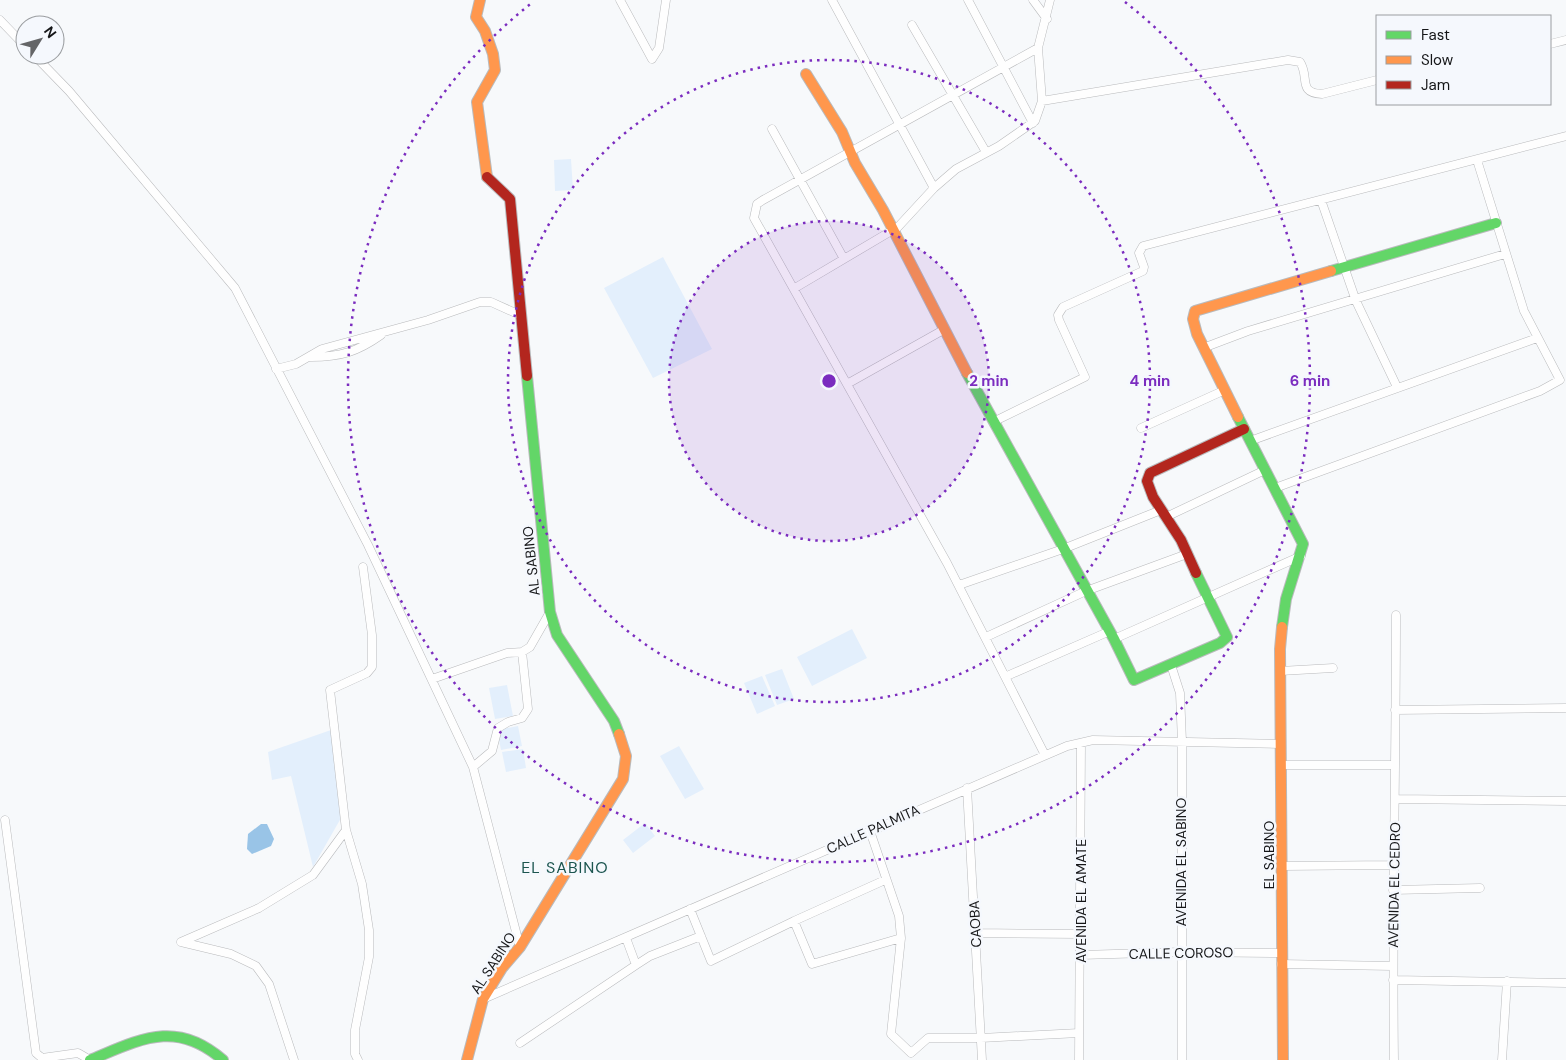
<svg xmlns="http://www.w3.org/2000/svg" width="1566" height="1060" font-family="'DM Sans',sans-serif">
  <rect width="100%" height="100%" fill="#f7f9fb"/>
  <path fill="#e3effc" d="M571,159L573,190L555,191L554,160Z
    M663,257L712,349L653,378L604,288Z
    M852,629L867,658L812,686L797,657Z
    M782,669L794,699L777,705L765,675Z
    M762,676L775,706L757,714L744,683Z
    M507,685L513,716L495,719L489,688Z
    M518,726L522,746L501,750L497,730Z
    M331,730L341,818L313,867L291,776L272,780L268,752Z
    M679,746L704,789L685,799L660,756Z
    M523,749L526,768L506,772L502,752Z
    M645,823L655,836L633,853L623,840Z"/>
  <path fill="#99c4e7" d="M261,824H267L274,839L271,846L252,854L247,849L248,834Z"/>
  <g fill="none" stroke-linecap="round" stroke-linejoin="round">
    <g stroke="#b9babc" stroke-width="9">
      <path id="street" d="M620,0L652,59L659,48L666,0
        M832,0L934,188
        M968,0L1033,123
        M1033,0L1047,19
        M0,20L25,46
        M912,25L986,152
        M1550,44L1566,40
        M1038,48L763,200L757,204L754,218L947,563L1045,755
        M34,55L69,91L235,288L368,545L473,767L520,947
        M1042,101L1288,60L1300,62C1310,77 1297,93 1322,94L1377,80
        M772,129L844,259
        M1321,200L1356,301L1397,387
        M795,288L898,227L934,188L956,169L999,146L1035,121L1042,101L1038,48L1050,0
        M1203,348L1248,331L1505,254
        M311,357C340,357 357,352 381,335
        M276,369L296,364L322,349L428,320L480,302H491L520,315
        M847,384L945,329
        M993,422L1085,377L1059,320L1058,315L1063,307L1143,271L1144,267L1139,253L1143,246L1566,136
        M1141,428L1225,390
        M1250,441L1537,338
        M1275,488L1540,391L1560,380L1524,311L1477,160
        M1166,517L1265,470
        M959,585L1063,549L1161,510
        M986,637L1086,591L1187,554
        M1114,639L1301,556
        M1171,665L1180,693L1182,742V1060
        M1280,671L1333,668
        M1007,676L1110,631
        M432,679L507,653L522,652L530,647L550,612
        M1395,710L1566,708
        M1282,765H1395
        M473,767L492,751L498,728L508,722L522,718L528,709L522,652
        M967,788L982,1060
        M1396,799L1566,801
        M5,820L36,1053L42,1058L78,1053L90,1060
        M870,831L899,916L901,938L891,1034L911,1053L928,1038H981L1079,1033
        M1283,866L1393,865
        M1393,890L1480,888
        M690,909L711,961L794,921L885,880
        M794,921L812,964L901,938
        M976,933L1081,934
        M181,942L259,908L313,875L346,830
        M181,942L231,954L256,966L269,984L294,1060
        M1081,955L1180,952L1281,953
        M1281,964L1392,966
        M636,965L650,956L701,936
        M1393,980L1566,983
        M483,999L1067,746L1093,740L1280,744
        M520,1043L636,965L626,938
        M358,1060L355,1054V1030L369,957V930L362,884L346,830L330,690L367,673L372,667V635L363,567
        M1079,1060L1081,743
        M1394,1060C1392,911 1396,763 1396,615
        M1502,1060L1507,981"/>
    </g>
    <g stroke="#b9babc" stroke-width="12">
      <path id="fast" d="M1331,271L1496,223
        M967,373L1114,639L1134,680L1220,643L1227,637L1196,573
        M527,376L550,612L557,635L614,721L619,734
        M1238,417L1303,544L1286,599L1282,627
        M90,1060C141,1039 176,1019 223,1060"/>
    </g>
    <g stroke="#b9babc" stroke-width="12">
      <path id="slow" d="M480,0L476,17L485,31L493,54L495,70L477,102L487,177
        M806,74L842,132L855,163L883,210L967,373
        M1238,417L1197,334L1193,319L1195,311L1331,271
        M1282,627L1280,649L1283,1060
        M467,1060L483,999L502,968L520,947L623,779L626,756L619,734"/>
    </g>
    <g stroke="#b9babc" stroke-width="12">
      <path id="jam" d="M487,177L510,199L527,376
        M1196,573L1181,540L1153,497L1147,481L1150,473L1244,429"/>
    </g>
    <use href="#street" stroke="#fefefe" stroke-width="8"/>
    <use href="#fast" stroke="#63d668" stroke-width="10"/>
    <use href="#slow" stroke="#ff974d" stroke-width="10"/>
    <use href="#jam" stroke="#b3261e" stroke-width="10"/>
  </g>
  <circle cx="829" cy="381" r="160" fill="#7b2cbf" fill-opacity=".12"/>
  <g fill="none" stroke="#7b2cbf" stroke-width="2.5" stroke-dasharray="2.5 5">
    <circle cx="829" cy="381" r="160"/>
    <circle cx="829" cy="381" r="321"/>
    <path d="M1125 2A481 481 0 1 1 533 2"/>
  </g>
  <g text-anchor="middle" stroke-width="5" stroke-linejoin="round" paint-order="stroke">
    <g font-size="14" fill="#151618" stroke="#f5f8fd">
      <text transform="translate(531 561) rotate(-96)" y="5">AL SABINO</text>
      <text transform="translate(873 829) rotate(-24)" y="5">CALLE PALMITA</text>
      <text transform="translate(1269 855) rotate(-90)" y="5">EL SABINO</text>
      <text transform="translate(1181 862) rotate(-90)" y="5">AVENIDA EL SABINO</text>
      <text transform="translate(1394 885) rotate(-89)" y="5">AVENIDA EL CEDRO</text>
      <text transform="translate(1081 901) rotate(-90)" y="5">AVENIDA EL AMATE</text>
      <text transform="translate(975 924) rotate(-93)" y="5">CAOBA</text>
      <text transform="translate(1181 953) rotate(-1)" y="5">CALLE COROSO</text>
      <text transform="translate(493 963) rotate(-57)" y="5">AL SABINO</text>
    </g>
    <g font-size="16" letter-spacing="1" fill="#1c554f" stroke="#f5f8fd">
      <text x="565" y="873">EL SABINO</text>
    </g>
  </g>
  <circle cx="829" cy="381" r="8" fill="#7b2cbf" stroke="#f5f8fd" stroke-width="2.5"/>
  <g font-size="15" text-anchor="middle" font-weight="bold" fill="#7b2cbf" stroke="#f5f8fd" stroke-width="5" stroke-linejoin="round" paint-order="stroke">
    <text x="989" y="386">2 min</text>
    <text x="1150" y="386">4 min</text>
    <text x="1310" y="386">6 min</text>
  </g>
  <rect x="1376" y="15" width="175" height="90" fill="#f5f8fd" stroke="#9b9ea1"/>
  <rect x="1386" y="31" width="25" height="8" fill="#63d668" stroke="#9b9ea1"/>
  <text x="1421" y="40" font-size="15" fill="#151618">Fast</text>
  <rect x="1386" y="56" width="25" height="8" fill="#ff974d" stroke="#9b9ea1"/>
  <text x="1421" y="65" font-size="15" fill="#151618">Slow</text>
  <rect x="1386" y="81" width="25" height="8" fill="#b3261e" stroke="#9b9ea1"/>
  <text x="1421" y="90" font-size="15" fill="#151618">Jam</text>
  <g transform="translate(40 40) rotate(53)"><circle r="24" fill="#f5f8fd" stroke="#9b9ea1"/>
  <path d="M0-4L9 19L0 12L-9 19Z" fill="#646567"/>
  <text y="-8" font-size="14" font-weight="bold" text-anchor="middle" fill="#151618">N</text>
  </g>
</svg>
